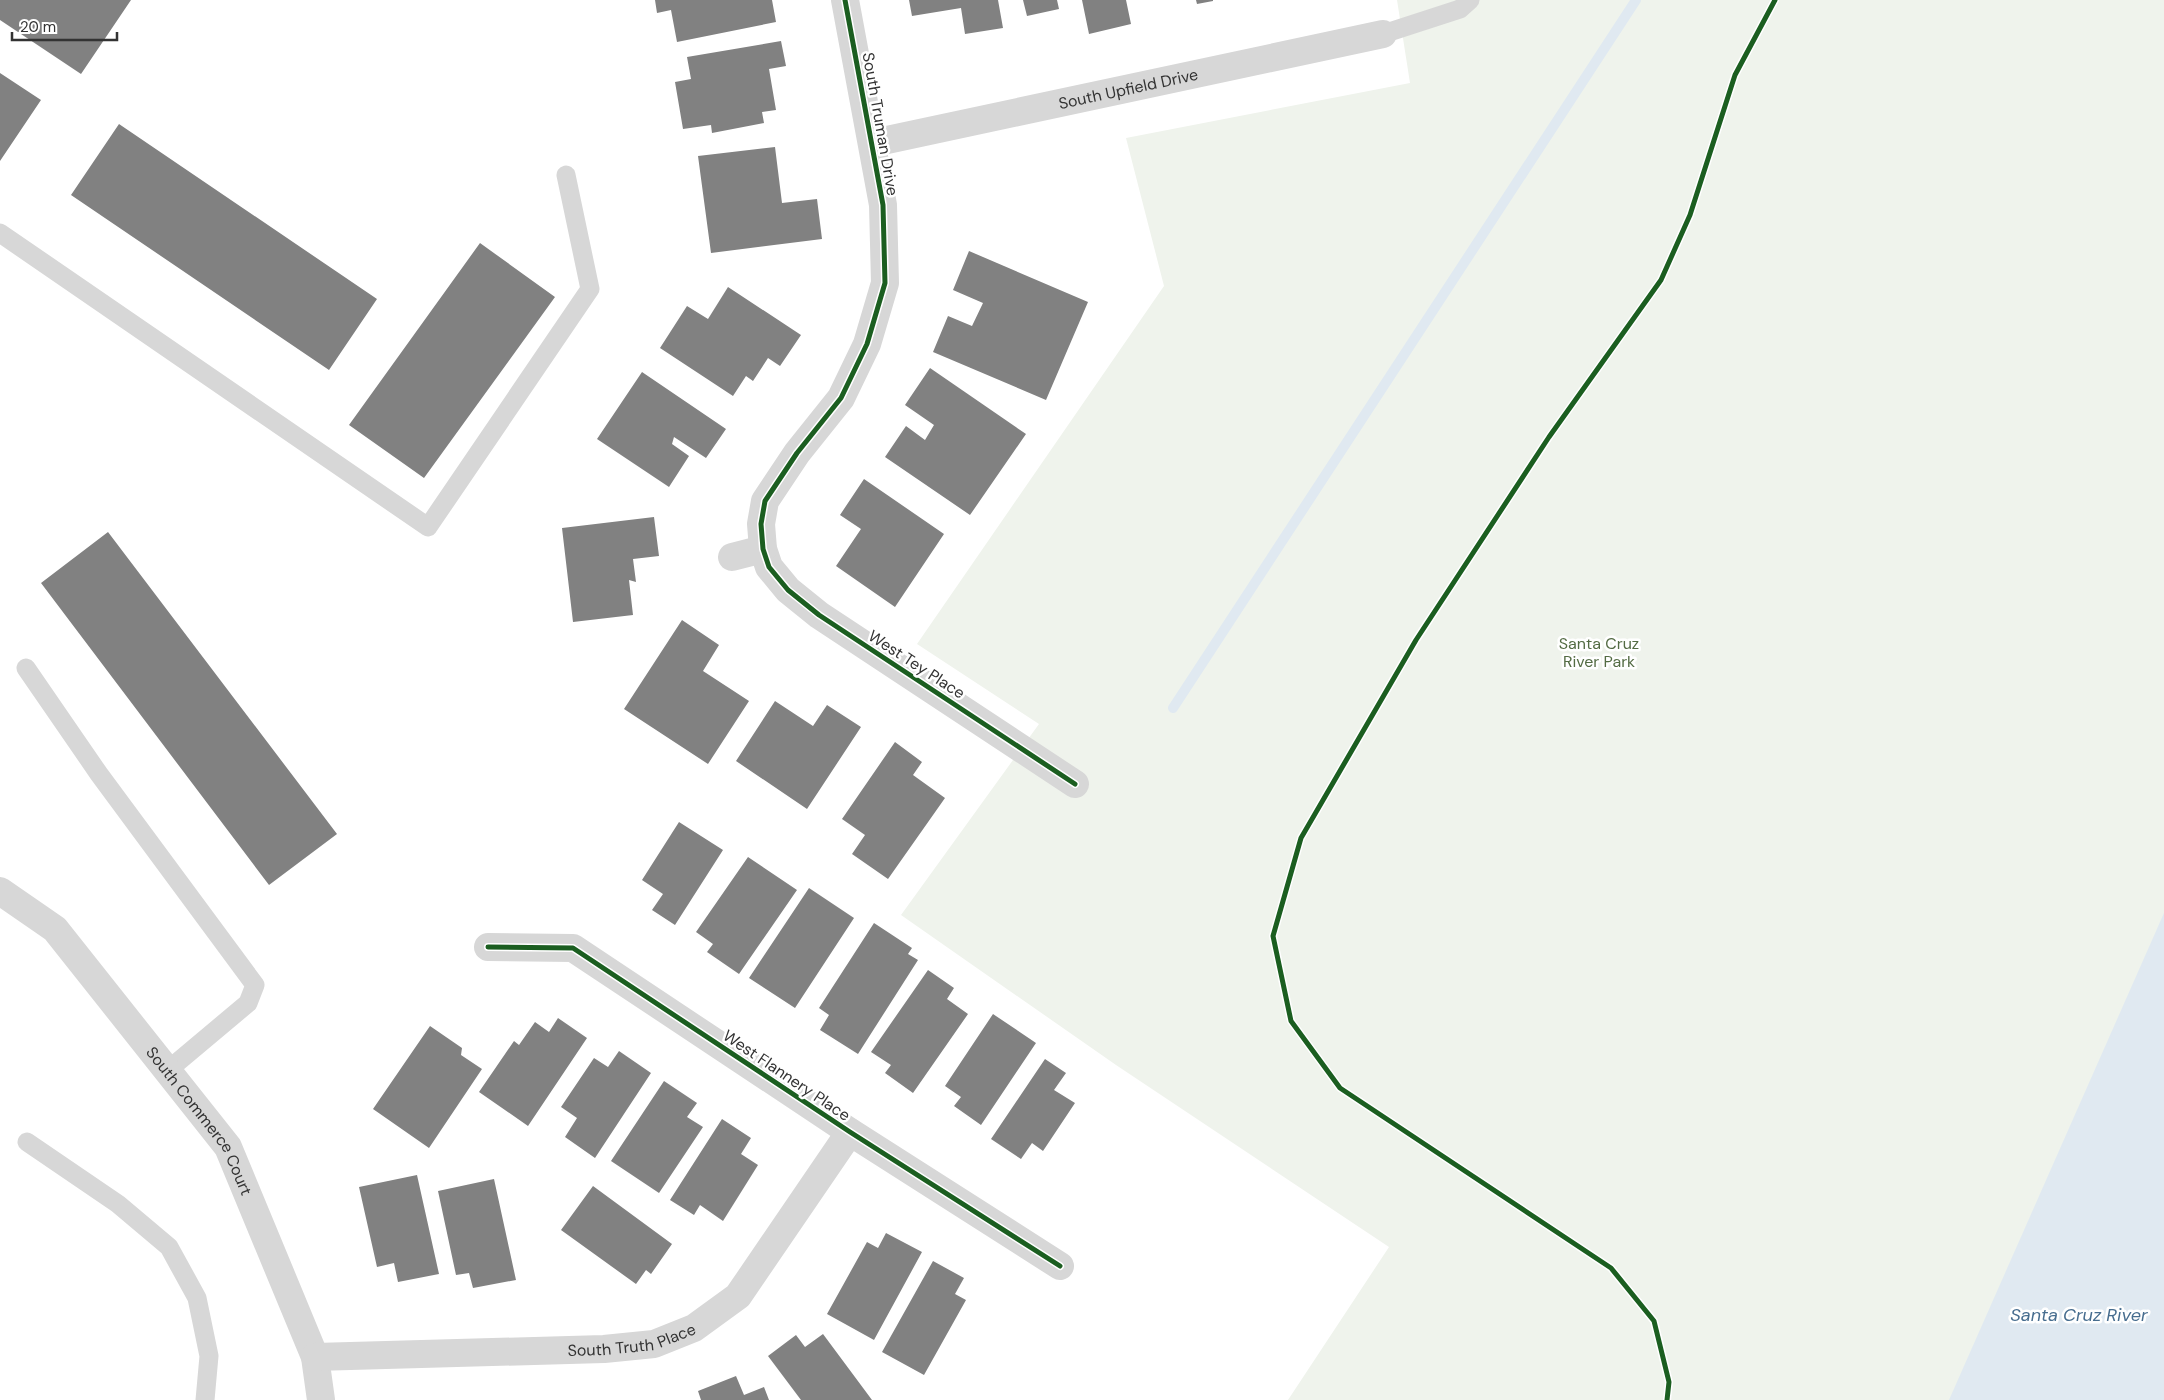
<svg xmlns="http://www.w3.org/2000/svg" width="2164" height="1400" font-family="'DM Sans',sans-serif">
  <rect width="100%" height="100%" fill="#fff"/>
  <path fill="#eff3ec" d="M1397,0H2164V1400H1288L1389,1247L1116,1065L901,915L1039,724L917,644L1164,286L1126,138L1410,83Z"/>
  <path fill="#e0e9f1" d="M2164,913V1400H1949Z"/>
  <g fill="none" stroke-linecap="round" stroke-linejoin="round">
    <path stroke="#e0e9f1" stroke-width="10" d="M1173,708L1636,0"/>
  </g>
  <path fill="#818181" d="M0,0H131L81,74L0,20Z
    M655,0H772L776,22L677,42L671,10L657,13Z
    M909,0H998L1003,28L965,34L961,8L912,16Z
    M1023,0H1057L1059,9L1027,16Z
    M1082,0H1126L1131,24L1089,34Z
    M1196,0H1213V1L1197,4Z
    M781,41L786,66L769,69L776,110L762,112L764,123L712,133L711,125L683,129L675,82L691,79L687,57Z
    M0,73L41,100L0,161Z
    M119,124L377,299L329,370L71,195Z
    M775,147L782,203L817,199L822,239L711,253L698,156Z
    M480,243L555,297L424,478L349,425Z
    M969,251L1088,302L1046,400L933,352L948,316L972,326L983,303L953,290Z
    M728,287L801,335L780,366L768,358L753,381L746,376L733,396L660,348L687,306L708,319Z
    M930,368L1026,434L970,515L885,457L906,426L925,440L934,425L905,405Z
    M642,372L726,429L706,458L674,437L672,444L689,456L669,487L597,439Z
    M864,479L944,534L895,607L836,566L861,529L840,515Z
    M654,517L659,556L633,559L636,582L629,580L633,615L573,622L562,528Z
    M108,532L337,834L269,885L41,583Z
    M682,620L719,645L703,671L749,701L708,764L624,709Z
    M775,701L813,726L827,705L861,727L807,809L736,761Z
    M895,742L922,762L913,775L945,798L888,879L852,854L865,835L842,819Z
    M679,822L723,850L675,925L652,910L663,894L642,880Z
    M748,857L797,890L739,974L707,952L713,944L696,932Z
    M809,888L854,918L795,1008L749,978Z
    M874,923L912,948L908,954L918,960L858,1054L820,1030L829,1015L819,1008Z
    M928,970L954,988L947,999L968,1014L913,1093L885,1073L891,1065L871,1052Z
    M993,1014L1036,1043L981,1125L954,1106L961,1097L945,1086Z
    M558,1018L587,1038L528,1126L479,1092L514,1041L519,1045L535,1022L549,1032Z
    M430,1026L462,1048L461,1055L482,1069L429,1148L373,1109Z
    M619,1051L651,1073L595,1158L565,1137L577,1118L561,1107L594,1058L608,1067Z
    M1045,1059L1066,1073L1054,1090L1075,1103L1043,1151L1032,1143L1021,1159L991,1139Z
    M664,1081L697,1103L687,1117L703,1127L659,1193L611,1161Z
    M722,1119L751,1138L741,1154L758,1165L723,1221L700,1205L694,1215L670,1200Z
    M417,1175L439,1274L398,1282L394,1263L377,1267L359,1187Z
    M494,1179L516,1280L473,1288L469,1273L456,1275L438,1191Z
    M593,1186L672,1244L651,1274L646,1270L636,1284L561,1230Z
    M886,1233L922,1252L874,1340L827,1314L867,1242L878,1248Z
    M933,1261L964,1278L955,1294L966,1300L924,1375L882,1352Z
    M823,1334L872,1400H801L768,1356L796,1335L805,1347Z
    M736,1376L744,1395L764,1387L769,1400H701L698,1391Z"/>
  <g fill="none" stroke-linecap="round" stroke-linejoin="round">
    <path stroke="#d7d7d7" stroke-width="19" d="M1383,34L1460,9L1470,0
      M0,233L428,527L590,289L566,175
      M26,668L99,774L255,985L248,1003L167,1071
      M27,1142L118,1204L169,1247L197,1298L209,1356L205,1400"/>
    <g stroke="#d7d7d7" stroke-width="28">
      <path d="M845,0L883,205L885,283L867,344L841,398L797,453L765,501L761,524L763,549L769,567L788,590L819,615L1075,784"/>
      <path id="s1" d="M873,143L1383,34"/>
      <path d="M732,557L763,549"/>
      <path id="s2" d="M0,891L55,929L228,1147L315,1357L321,1400"/>
      <path d="M488,947L573,948L850,1132L1060,1266"/>
      <path id="s3" d="M315,1357L604,1349L654,1344L694,1328L738,1296L850,1132"/>
    </g>
    <g stroke="#fff" stroke-width="8">
      <path id="cycleway" d="M845,0L883,205L885,283L867,344L841,398L797,453L765,501L761,524L763,549L769,567L788,590L819,615L1075,784
        M488,947L573,948L850,1132L1060,1266
        M1667,1400L1669,1382L1654,1321L1611,1268L1340,1088L1291,1021L1273,936L1301,838L1416,640L1549,437L1661,280L1690,215L1735,75L1775,0"/>
    </g>
    <use href="#cycleway" stroke="#1b5e20" stroke-width="5"/>
  </g>
  <g text-anchor="middle" stroke-width="5" stroke-linejoin="round" paint-order="stroke">
    <g font-size="16" fill="#333" stroke="#fff">
      <text dy="6" stroke="none"><textPath href="#s1" startOffset="261">South Upfield Drive</textPath></text>
      <text transform="translate(881 124) rotate(80)" y="6">South Truman Drive</text>
      <text transform="translate(917 664) rotate(33)" y="6">West Tey Place</text>
      <text transform="translate(787 1075) rotate(34)" y="6">West Flannery Place</text>
      <text dy="6" stroke="none"><textPath href="#s2" startOffset="308">South Commerce Court</textPath></text>
      <text dy="6" stroke="none"><textPath href="#s3" startOffset="318">South Truth Place</textPath></text>
    </g>
    <g font-size="16" fill="#536b43" stroke="#fff">
      <text x="1599" y="649">Santa Cruz<tspan x="1599" dy="18">River Park</tspan></text>
    </g>
    <g font-size="18" font-style="italic" fill="#476d8f" stroke="#fff">
      <text x="2079" y="1321">Santa Cruz River</text>
    </g>
  </g>
  <path d="M12 32v8h105v-8" fill="none" stroke="#333333" stroke-width="2.5"/>
  <text x="20" y="32" font-size="15" fill="#333333" stroke="#ffffff" stroke-width="4" paint-order="stroke">20 m</text>
</svg>
